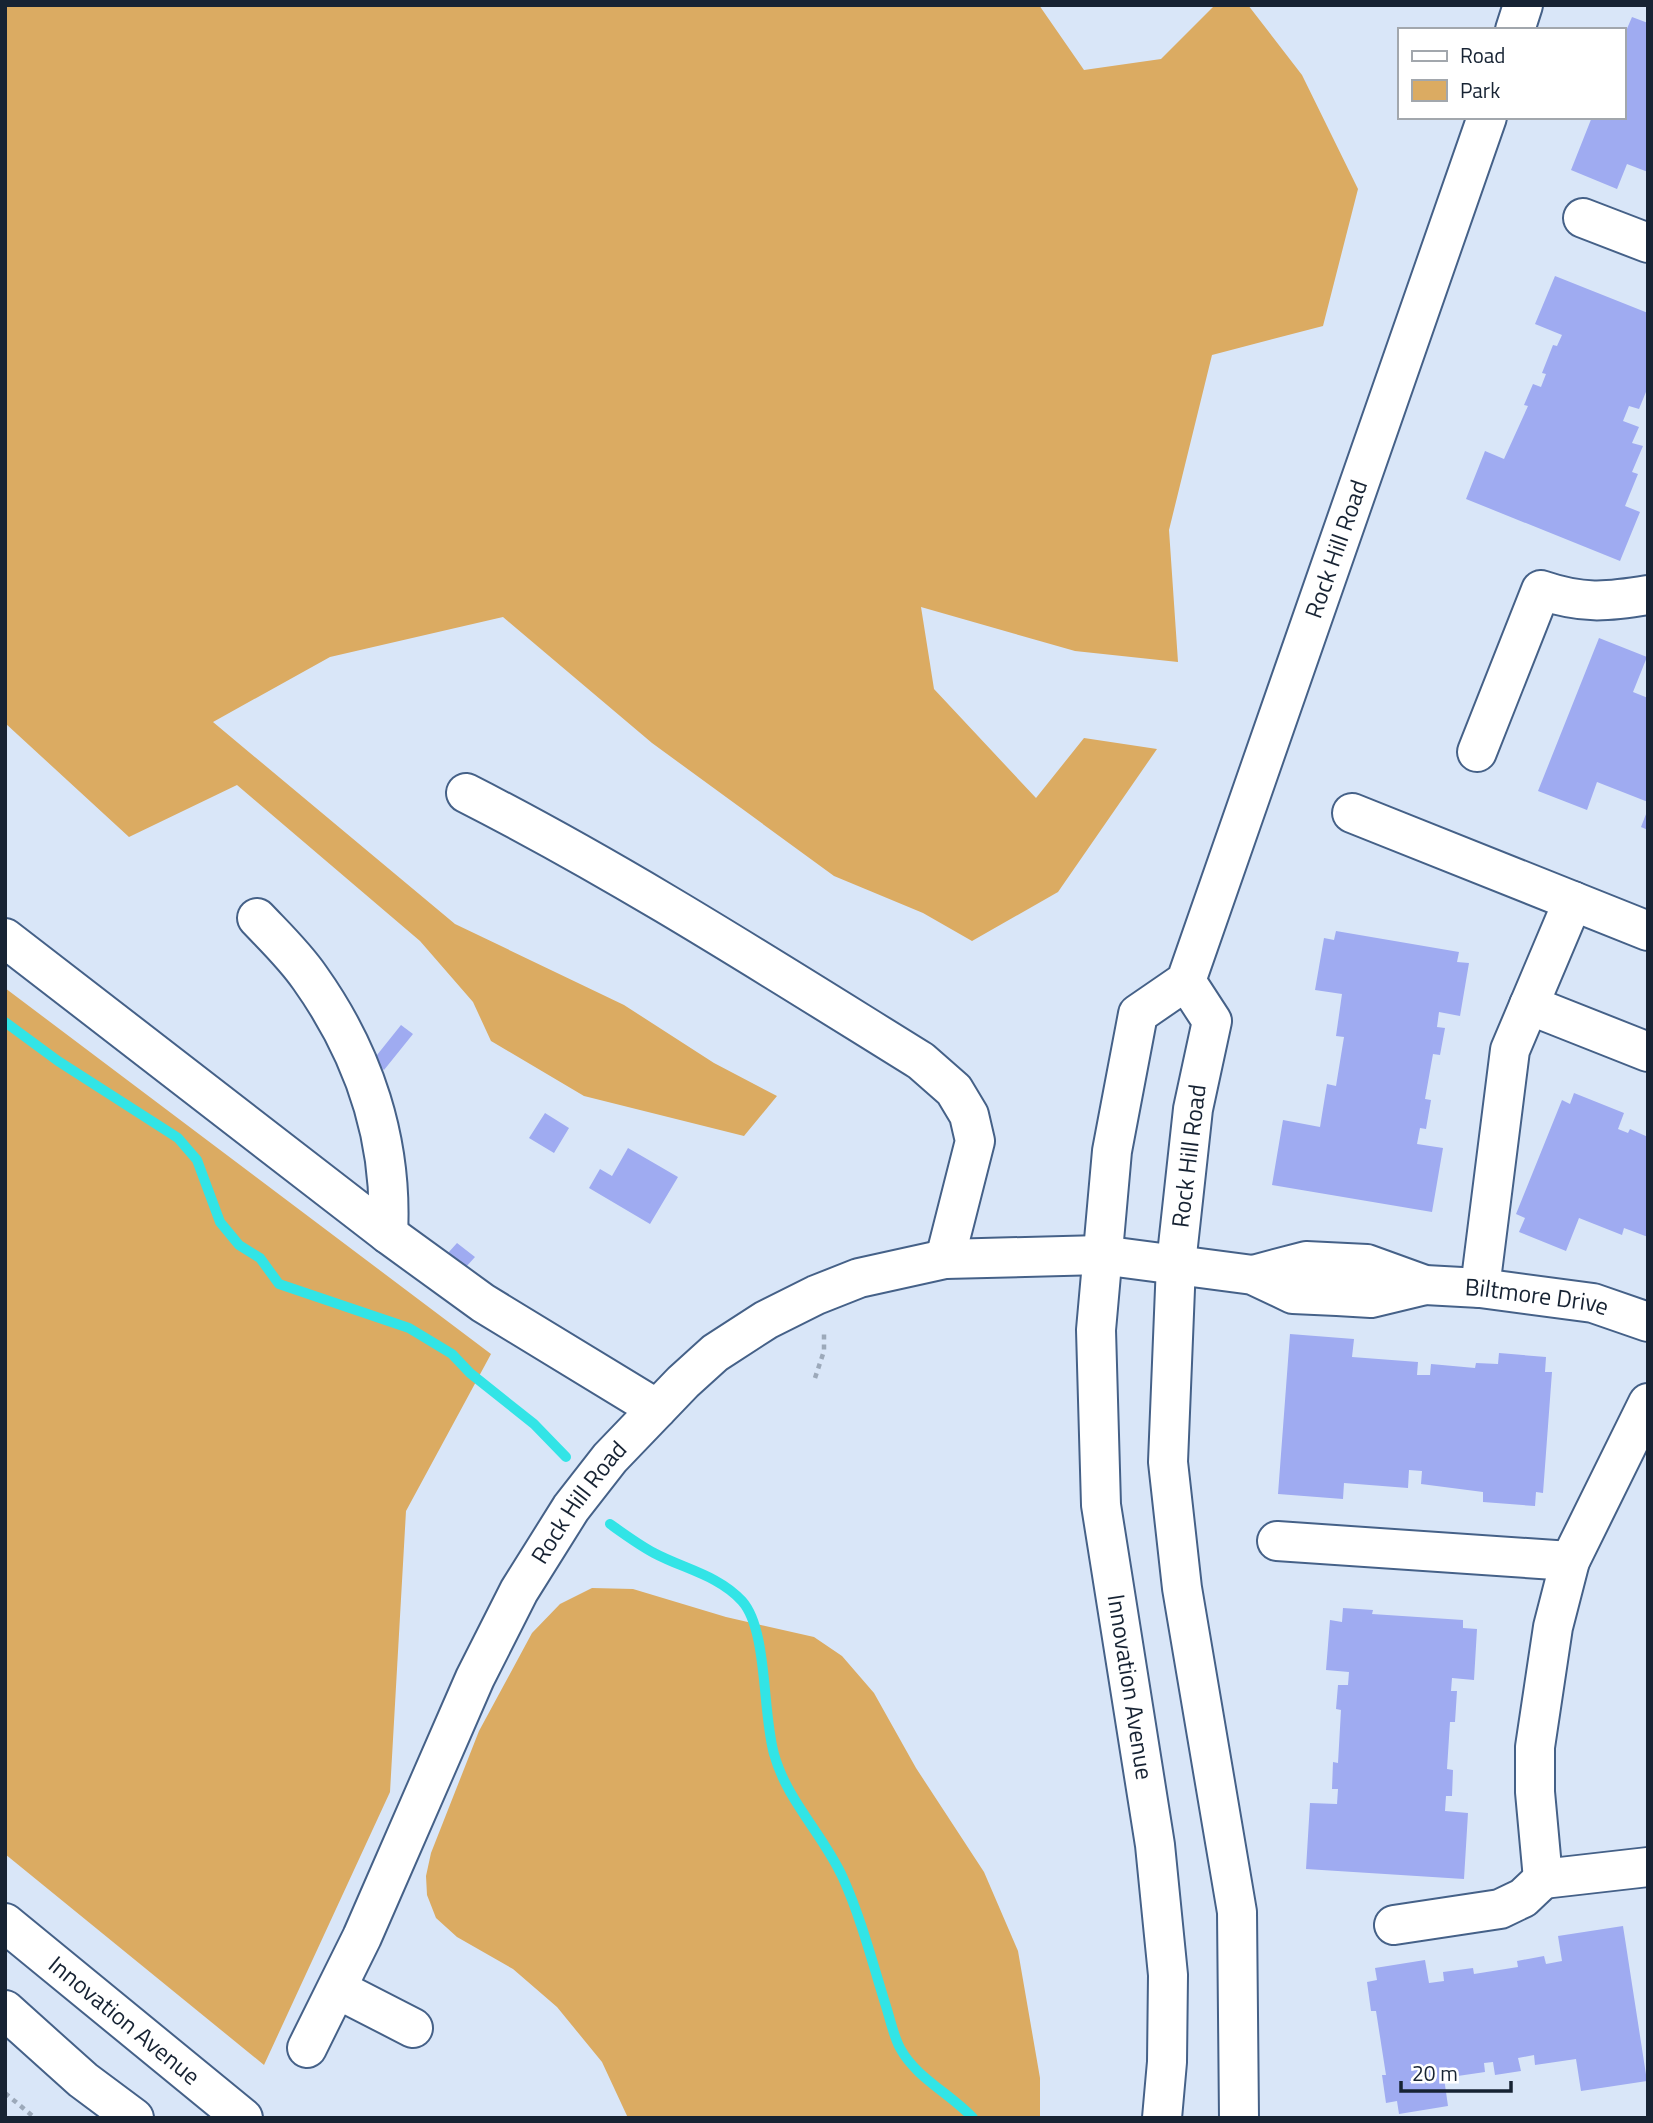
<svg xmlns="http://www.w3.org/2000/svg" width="1653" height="2123" font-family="'Titillium Web',sans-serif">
  <rect width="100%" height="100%" fill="#d9e6f8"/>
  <path fill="#dbab62" d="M5,5H1039L1084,70L1161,59L1215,5H1248L1302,75L1358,189L1323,326L1212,355L1169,530L1178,662L1075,651L921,607L934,689L1036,798L1084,738L1157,749L1058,892L972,941L923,913L834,876L652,743L503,617L330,657L213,722L455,924L624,1005L714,1063L777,1096L744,1136L584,1096L491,1041L473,1002L420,941L237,785L129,837L5,723Z
    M5,988L491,1354L406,1511L390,1792L264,2065L5,1854Z
    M592,1588L633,1589L726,1617L814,1637L842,1656L874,1693L916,1768L984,1872L1018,1951L1040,2078V2118H628L602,2062L557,2007L513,1969L457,1937L436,1918L427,1895L426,1876L431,1853L479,1731L532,1633L560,1604Z"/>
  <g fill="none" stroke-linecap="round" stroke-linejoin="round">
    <path stroke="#32e4e6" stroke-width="10" d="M5,1022L58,1061L178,1138L197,1160L220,1222L239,1245L260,1258L279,1284L409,1328L452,1354L470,1373L534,1424L566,1457
      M610,1524C624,1534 639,1545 654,1553C684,1569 718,1575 742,1601C768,1630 762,1711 774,1754C787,1801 823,1834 843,1878C861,1918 872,1961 885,2003C890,2018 893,2035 900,2048C916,2078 951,2094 973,2118"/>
  </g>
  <path fill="#9fabf1" d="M1632,17L1648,23V172L1627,164L1617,189L1571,170L1592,117H1623V38Z
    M1555,276L1648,313V387L1639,409L1629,406L1623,421L1639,427L1632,443L1643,446L1632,472L1638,474L1625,506L1640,512L1620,561L1466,499L1485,451L1504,459L1528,406L1524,405L1533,384L1541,387L1546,374L1542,373L1553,345L1557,346L1562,335L1535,324Z
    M1599,638L1647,657L1633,692L1648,698V802L1597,782L1587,810L1538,791Z
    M1648,809V830L1641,827Z
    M1336,931L1459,952L1457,962L1469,963L1460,1016L1439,1012L1437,1027L1445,1028L1440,1055L1433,1054L1425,1099L1431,1100L1426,1129L1420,1128L1417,1144L1443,1148L1432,1212L1272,1185L1283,1120L1320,1127L1327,1084L1336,1086L1344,1037L1336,1036L1342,994L1315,990L1324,938L1334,940Z
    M401,1025L413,1034L384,1070L373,1060Z
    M1574,1093L1624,1113L1618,1129L1628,1133L1630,1129L1648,1137V1237L1624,1228L1622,1235L1579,1218L1566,1251L1519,1232L1525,1218L1516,1214L1562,1100L1570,1104Z
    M545,1113L569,1128L554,1153L529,1138Z
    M628,1148L678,1177L650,1224L589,1188L600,1169L612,1176Z
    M457,1243L475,1257L465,1268L448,1253Z
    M1290,1334L1354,1339L1352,1357L1418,1362L1417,1375H1430L1431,1364L1475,1368L1476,1363L1498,1364L1499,1353L1546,1357L1545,1372H1552L1543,1493L1536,1492L1535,1506L1483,1502V1492L1421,1484L1422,1471L1409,1470L1408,1488L1344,1483L1343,1499L1278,1494Z
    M1343,1608L1373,1610L1372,1614L1463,1620V1628L1477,1629L1474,1680L1452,1678L1451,1691H1457L1455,1722H1450L1447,1769L1453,1770L1452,1796H1446L1445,1811L1468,1813L1464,1879L1306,1869L1310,1803L1337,1804L1338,1789H1332L1333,1762L1338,1763L1341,1710L1336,1709L1338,1685H1348L1349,1672L1326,1670L1330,1620L1342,1622Z
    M1623,1926L1647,2081L1581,2091L1576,2059L1535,2065L1534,2055L1518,2058L1521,2071L1495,2075L1493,2062L1484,2063L1485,2072L1444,2078L1448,2106L1399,2114L1397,2101L1386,2103L1382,2075H1386L1376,2011H1371L1367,1982L1377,1980L1375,1968L1425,1960L1429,1983L1444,1981L1443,1972L1473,1968L1474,1974L1518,1967L1517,1961L1544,1956L1546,1964L1562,1961L1558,1936Z"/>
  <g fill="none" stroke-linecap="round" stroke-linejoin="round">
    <g stroke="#456188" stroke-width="42">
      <g id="minor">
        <path d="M1515,30L1523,5"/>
        <path d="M1583,218L1648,243"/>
        <path d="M1477,752L1541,590C1582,604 1606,602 1648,595"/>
        <path d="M466,793C623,873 771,968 921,1061L954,1090L969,1115L975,1141L945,1259"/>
        <path d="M1352,813L1648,931"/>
        <path d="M257,918C275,937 295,956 310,978C364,1054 393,1141 388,1234"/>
        <path d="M5,938L388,1234L483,1303L657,1409"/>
        <path d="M1186,981L1212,1021L1193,1109L1176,1264L1168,1462L1182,1588L1237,1912L1239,2118"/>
        <path d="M1529,1005L1648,1052"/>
        <path id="s1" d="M1253,1275L1306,1261L1367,1264L1425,1285L1480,1288L1593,1303L1648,1322"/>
        <path d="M1480,1288L1510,1050L1573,901"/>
        <path d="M1648,1403L1570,1561L1553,1627L1535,1747V1792L1543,1879L1648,1867"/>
        <path d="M1277,1541L1570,1561"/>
        <path id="s2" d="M5,1923L243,2118"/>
        <path d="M1394,1925L1500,1909L1523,1898L1543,1879"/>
        <path d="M337,1989L413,2028"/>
        <path d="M5,2010L83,2080L134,2118"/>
        <path id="s3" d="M307,2048L362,1937L475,1678L519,1591L571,1508L610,1458L683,1382L715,1353L766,1320L816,1295L859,1278L945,1259L1101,1255L1253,1275L1293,1294L1337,1296L1371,1298L1425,1285"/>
        <path id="s4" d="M1162,2118L1167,2062L1168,1975L1155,1845L1101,1505L1096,1330L1112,1151L1138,1014L1186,981L1487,117"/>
      </g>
    </g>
    <path stroke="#9ca9ba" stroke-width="4.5" stroke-dasharray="5 5" stroke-linecap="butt" d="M815,1378L824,1351V1331
      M5,2093L35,2118"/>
    <use href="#minor" stroke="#fff" stroke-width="38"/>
  </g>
  <g text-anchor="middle" stroke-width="5" stroke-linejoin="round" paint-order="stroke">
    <g font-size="24" fill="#172333" stroke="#fff">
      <text dy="8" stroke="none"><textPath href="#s4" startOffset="1628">Rock Hill Road</textPath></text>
      <text transform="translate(1189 1156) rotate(-83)" y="8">Rock Hill Road</text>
      <text dy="8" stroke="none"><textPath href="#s1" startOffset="290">Biltmore Drive</textPath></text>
      <text dy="8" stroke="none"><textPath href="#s3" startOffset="611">Rock Hill Road</textPath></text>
      <text transform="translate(1130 1687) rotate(81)" y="8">Innovation Avenue</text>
      <text dy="8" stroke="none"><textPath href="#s2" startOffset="154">Innovation Avenue</textPath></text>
    </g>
  </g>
  <rect width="1653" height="2123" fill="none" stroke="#172333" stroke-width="14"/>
  <rect x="1398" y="28" width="228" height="91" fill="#ffffff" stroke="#a2a7ad" stroke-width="2"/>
  <rect x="1412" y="51" width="35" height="10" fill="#ffffff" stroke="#a2a7ad" stroke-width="2"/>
  <text x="1460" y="63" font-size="21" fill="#172333">Road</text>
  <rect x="1412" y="80" width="35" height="21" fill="#dbab62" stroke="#a2a7ad" stroke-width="2"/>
  <text x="1460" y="98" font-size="21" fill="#172333">Park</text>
  <path d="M1401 2081v10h110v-10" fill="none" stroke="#172333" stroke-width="3.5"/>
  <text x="1412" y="2081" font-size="21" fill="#172333" stroke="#ffffff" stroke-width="5" paint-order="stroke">20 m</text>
</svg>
